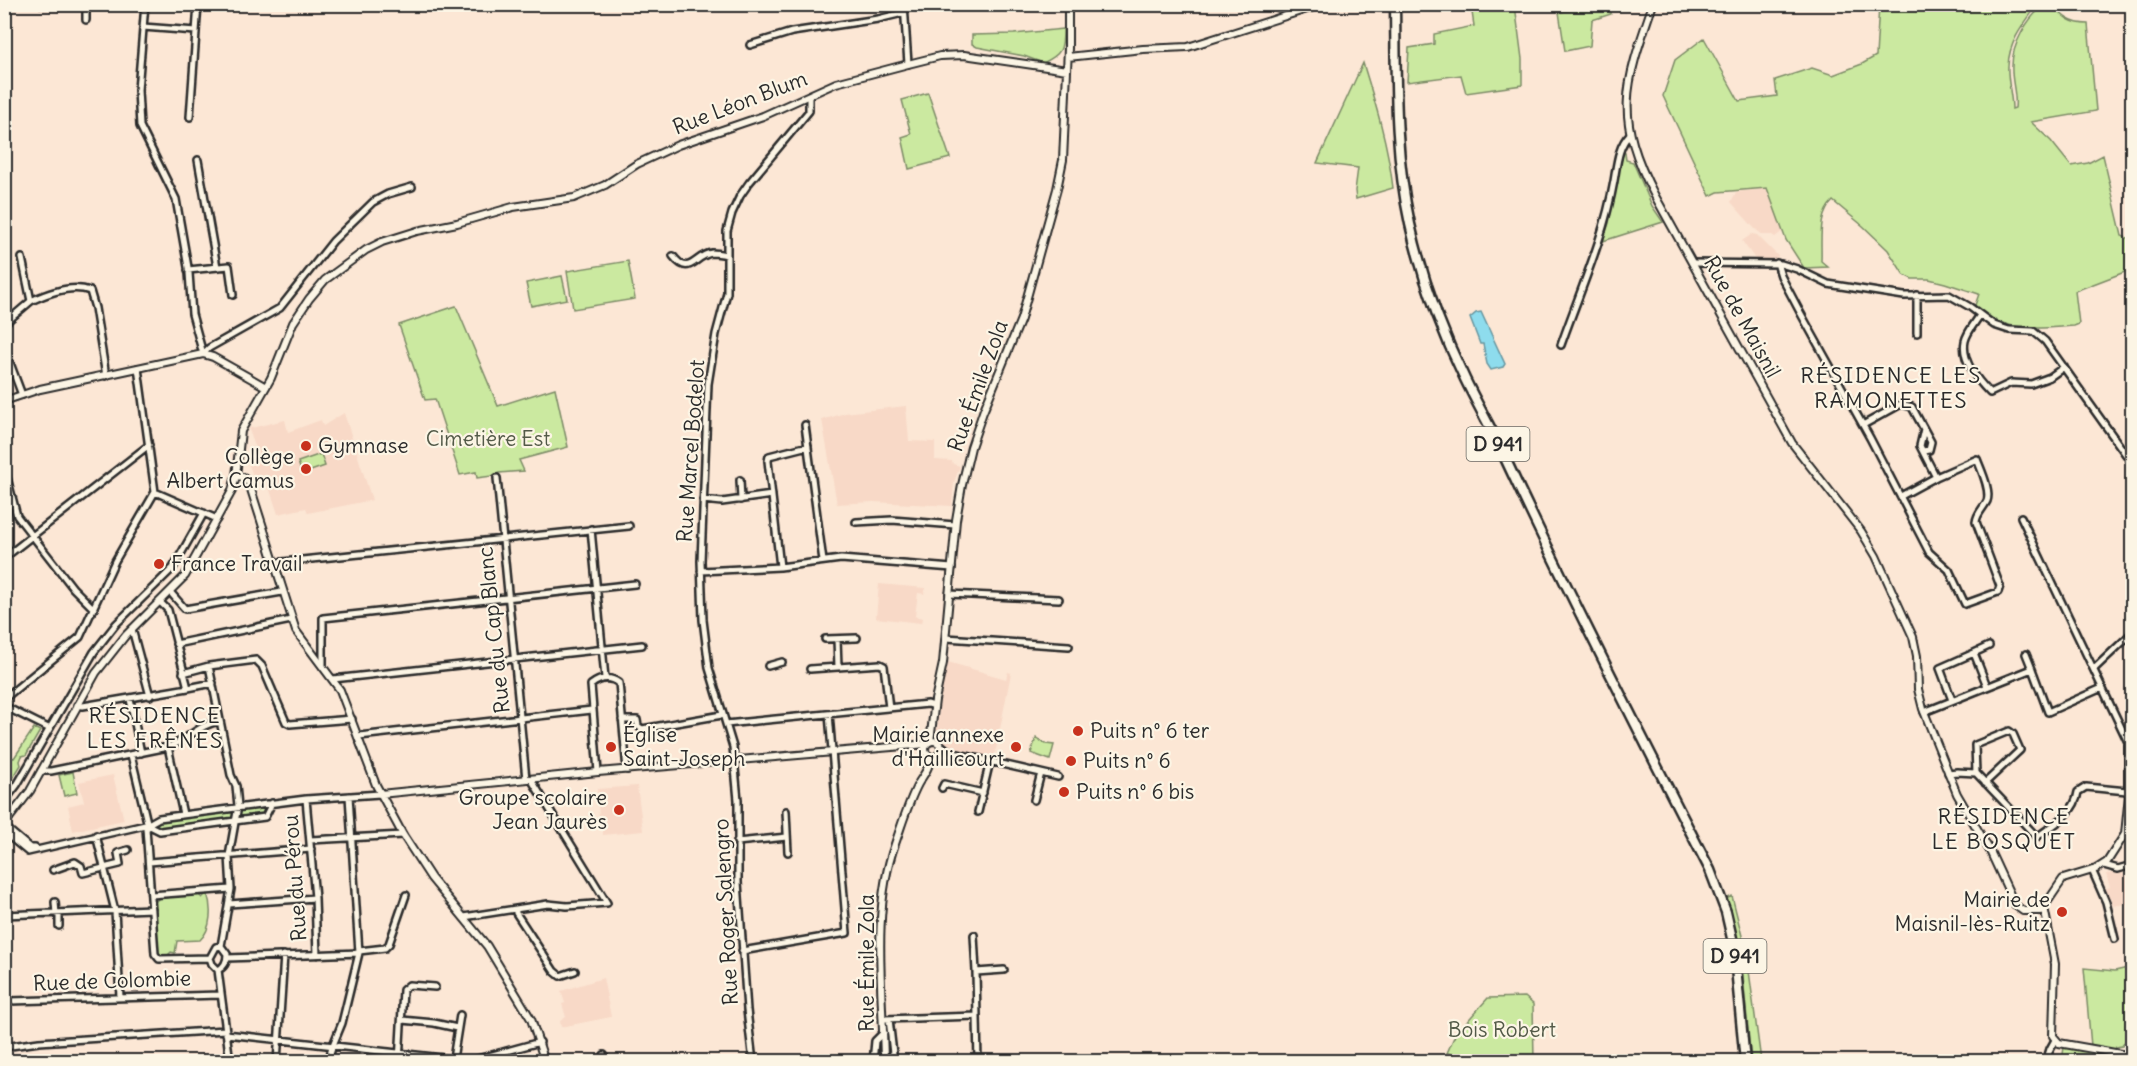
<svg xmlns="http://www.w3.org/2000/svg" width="2137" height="1066" font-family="Delius,sans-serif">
  <rect width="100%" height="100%" fill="#fce7d5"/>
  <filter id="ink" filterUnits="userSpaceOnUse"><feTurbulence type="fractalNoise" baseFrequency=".0167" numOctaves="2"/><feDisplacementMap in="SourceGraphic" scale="12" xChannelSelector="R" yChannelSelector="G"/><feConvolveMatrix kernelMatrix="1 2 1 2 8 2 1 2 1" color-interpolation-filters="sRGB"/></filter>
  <g filter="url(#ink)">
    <path fill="#f8d9c7" d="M1767,188L1783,231L1775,237L1772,235H1763L1755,229L1731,202L1736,192Z
      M1752,234L1757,235L1778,256L1777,259H1755L1742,241Z
      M906,406L909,441L935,442V460L952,461L953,464L960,466L954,482L952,506L873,502L837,504L822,420L845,413Z
      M344,413L372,500L308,513L306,508L278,514L265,475L254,478L248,463L247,459L258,455L249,430L251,426V428L285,420L288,432L321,420L323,426Z
      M879,584L925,588L924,594L918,593L915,616L922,618L921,623L876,618Z
      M948,662L1006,679L1008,672L1011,673L993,765L946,755L945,746L937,734L940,698Z
      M113,775L124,820L73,831L68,806L84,802L79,782Z
      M637,786L643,831L603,835V830H600L597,789Z
      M2122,872L2128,880L2132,893V903L2113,906L2111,898L2107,900L2101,890L2110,887L2106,874Z
      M603,978L611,1017L561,1027L560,1021L566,1017L562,1004L565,1003L561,991Z"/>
    <path fill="#cbe9a0" stroke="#7b8a66" stroke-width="1.5" d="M1948,4L2032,5L2036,7C2022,26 2009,42 2008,66C2007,80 2012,95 2012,109L2015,108C2017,94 2011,81 2012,66C2012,44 2027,19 2044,5H2053C2063,17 2071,24 2088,24L2096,111L2031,122L2051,141L2071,166L2088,163L2103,155L2122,236L2132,240V287L2129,277L2130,270L2075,291L2079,324L2074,326C2032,329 2010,333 1974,308L1979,294L1945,283L1929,279H1912L1904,275L1888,250L1863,226L1833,201C1817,216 1822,241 1821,261L1828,267L1804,268L1786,240L1767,188L1718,192L1710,196L1663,96L1675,60L1704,38L1739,101L1777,96L1775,80L1812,68L1833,75L1862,64L1876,56L1879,5Z
      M1471,5H1515L1522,59V85L1466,93L1461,75L1407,82L1409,48L1434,44V34L1474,26Z
      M1611,5V14L1592,20L1590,46L1565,51L1559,12Z
      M1063,29C1063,49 1062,54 1043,63L1024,56L977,47L972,44V35L1014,34Z
      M1363,63C1376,105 1388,145 1393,188L1356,199L1355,191L1358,168L1317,163Z
      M928,93L950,158L909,169L902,137L911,134L902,100Z
      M1622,153H1625L1626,160L1633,162L1652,206L1663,222L1603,241L1609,223Z
      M628,261L635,299L573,309L567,271Z
      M562,276L567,299L531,306L526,283Z
      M456,306L498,406L555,388L568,447L519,460L524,471L499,473L492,476L477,478L476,472L460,475L435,399L425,400L399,325Z
      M321,454L325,466L302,474L298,462Z
      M34,728L40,731L26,755L22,756L20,761L21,765L5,791V755L14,758Z
      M1036,738L1046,744L1054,745L1050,760L1031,753Z
      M73,772L77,793L64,796L59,775Z
      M268,806C264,820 252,817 239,819L237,817L240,807Z
      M235,809L231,820L155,828V821Z
      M207,893C212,907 212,929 200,940L177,941L175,953L171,952L168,955H159L155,902L160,897L198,894L202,898Z
      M1732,896L1747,956L1761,1061H1751L1742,965L1726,899Z
      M2132,967V1032L2122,1046L2116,1047L2115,1050L2091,1046L2084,968L2115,971Z
      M1525,997L1533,1004L1534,1061H1474L1447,1053L1455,1035L1488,998Z
      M2064,1047L2113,1057L2111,1061L2062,1062Z"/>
    <path fill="#8edced" stroke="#66959f" stroke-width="1.5" d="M1481,312L1505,364L1503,367L1491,370L1487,364L1483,344H1480L1470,318L1476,313Z"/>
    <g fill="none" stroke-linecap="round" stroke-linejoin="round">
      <g stroke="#2b2b2b" stroke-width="10">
        <path id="minor" d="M42,4H57
          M83,4L86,7V20
          M145,4L138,90L140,126L176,199L189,273L192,314L203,354L209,348L280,308L333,241L373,202L388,194L412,187
          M904,4L908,64
          M143,27L196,31
          M750,45L792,32L878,19L903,13
          M190,117L198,4
          M198,160L217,267
          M673,256C690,278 694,255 712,253C717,253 722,254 727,255
          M1693,263L1781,264L1797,269L1828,284L1904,296L1949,295L1970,307L1994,325L2009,330L2033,331L2045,341L2132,463
          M1777,263L1781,276L1800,312L1870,438L1929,552L1949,570L1965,604L1998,592L2000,586L1976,522C1977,513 1983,509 1987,501C1991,490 1981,470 1977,459L1936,477L1901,496
          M188,270L229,266L233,295
          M31,301C48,293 72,284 90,291L95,308L106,376
          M1980,315C1975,323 1967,332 1965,341C1961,361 1977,380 1990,393L2011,383L2031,384L2050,377L2064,367
          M4,324L31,301L22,258
          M1917,333V295
          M1561,345C1580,291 1604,238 1614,181C1617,164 1618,146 1630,134
          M4,347L22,395
          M805,425L823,561
          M1863,425L1901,404L1912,407L1931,442L1929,450L1923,451
          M1924,429L1920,446L1936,477
          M4,466L17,516L73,588L94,609
          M497,478L526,779
          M740,480L741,500
          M155,492L217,519
          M703,500L722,502L772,495
          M2021,517L2128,742V790
          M856,522L892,520L955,525
          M591,529L605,678
          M4,558L149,445
          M273,563L629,526
          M780,567L768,461L769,456L808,446
          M701,571L780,567L841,559L952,568
          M171,593L185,609L282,592
          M949,594L1059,599
          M160,602L168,610L188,688L213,683
          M132,629L150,696
          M946,638L1069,646
          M825,639L857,638
          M837,639L838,667
          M176,644L291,620
          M1974,653L1989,646
          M2026,654L2032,669
          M209,666L231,775L236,786L238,806L229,856L231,889L221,946
          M768,666L782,662
          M323,667V618L635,584
          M810,669L880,664L884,666L889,708
          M2094,669L2132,633
          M183,673L209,666L256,660L262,666L286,722L290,724L352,719
          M333,679L642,645
          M130,699L141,753
          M4,700L11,693L80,637L115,561L155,492L138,368
          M1952,700L1940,668L1974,653L1987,686
          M77,705L83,706L188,688
          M4,706L48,728
          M1924,712L2032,669L2048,712L2102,688
          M622,720H637L638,726L642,729L722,715
          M726,724L928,704L934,706
          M359,736L592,710
          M941,745L950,752
          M168,747L183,814
          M940,753L950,752L1058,777
          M131,755L147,822
          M41,771H51L168,747C187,741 199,724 220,721
          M598,772L591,685C600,678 610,676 619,683L627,770
          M1948,773L1957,772L1976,773L2037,837C2053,825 2075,814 2078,792L2086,787L2127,791
          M1976,773L1975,745L2009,731L2013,734L2020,750L1985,783
          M942,788L944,784L983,793
          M306,799L315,898L317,955
          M1034,800L1041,773
          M4,802L17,785L94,652L116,624L173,568L204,513
          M786,811L788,852
          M978,812L990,761
          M150,823L159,818L306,799L380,794
          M4,826L30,848H35
          M146,828L155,954L159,959L210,958L216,947L221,946L227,954C227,961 225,967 218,970L212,964L210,958
          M147,828L150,826L160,831L265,817L272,803
          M4,832L28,852L145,825
          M96,835L115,911L120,997
          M310,840L403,835
          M737,842L787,837
          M149,862L311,849
          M2104,865L2118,869L2132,865
          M53,870L75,862L81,866L83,873L120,864L118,853L128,850
          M2092,870L2106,902L2115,939
          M151,895L231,889
          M55,902L56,914
          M229,904L315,898
          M516,909V913L554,971L560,976L575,971
          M59,914V926
          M4,915L152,909
          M464,917L548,904L567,906L607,903L531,779
          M974,935L976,972
          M359,951L385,948L389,944L406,895
          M742,951L847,933L829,714
          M227,958L359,953
          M218,970L230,1062
          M4,998L10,1001L220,995
          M884,1019L977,1016
          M889,1019L894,1062
          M402,1020L434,1023L457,1028
          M226,1034L470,1061L540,1042
          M4,1047L39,1042L225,1030
          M604,1055L605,1062
          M453,1059L460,1015
          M277,1062L284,955
          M330,1062L331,1050L342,1023L359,953L349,796
          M399,1062L403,990L409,985L435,987
          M753,1062L747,1010L738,882V800L733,747L709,668L703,620L701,561L708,384L716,334L727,293V231L732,213L740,196L749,183L809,111V96
          M873,1062L875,1041L884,1032
          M978,1062L976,972L1004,970
          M2046,1062L2050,1049L2055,1040"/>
      </g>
      <g stroke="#2b2b2b" stroke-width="10">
        <path id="tertiary" d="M1653,4C1625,85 1613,116 1655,196L1792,443L1861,531L1876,556L1913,637L1917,656L1918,689L1923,709L1957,794L1990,851L2015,905L2023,911H2040
          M1068,57L1143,49L1188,47L1323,4
          M4,401L40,389L203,354L213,357L266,387
          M236,476L243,477L249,483L296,631L340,690L376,785L403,835L431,878L487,946L531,1019L545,1062
          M925 749a8 8 0 1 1 16 0a8 8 0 1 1-16 0Z
          M930,742L935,700L943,663L956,520L962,485L971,447L983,412L1021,319L1057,189L1063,160L1068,48V4
          M380,794L598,772L927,744
          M4,825L30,791L96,673L126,635L185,576L232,491L236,476L241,431L271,378L293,323L309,299L325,280L366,250L382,242L417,231L457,223L513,207L574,198L605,185L637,164L678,145L763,116L836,83L908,64L940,56L964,55L1067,70
          M2044,907L2055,964L2053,1036L2059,1043L2132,1056
          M2041,908L2044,907L2063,879L2096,869L2107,862L2125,834L2129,795L2127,791L2129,789L2132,790
          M884,1062C883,991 871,911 895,844C902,824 908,803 918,784C921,778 927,772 929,764C929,761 929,759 928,755"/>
      </g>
      <g stroke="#2b2b2b" stroke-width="13">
        <path id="primary" d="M1395,4C1396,78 1394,152 1410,224C1422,278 1441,330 1465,379C1478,406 1493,431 1505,458C1570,597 1640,734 1710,870L1726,912L1734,947L1745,1062"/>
      </g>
      <use href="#minor" stroke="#fcf5e5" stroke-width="5"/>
      <use href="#tertiary" stroke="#fcf5e5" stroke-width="6"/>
      <use href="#primary" stroke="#fcf5e5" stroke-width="8"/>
    </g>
  </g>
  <g fill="#c8321e" stroke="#fcf5e5" stroke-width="2">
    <circle cx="306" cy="446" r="6"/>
    <circle cx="306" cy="469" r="6"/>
    <circle cx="159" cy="564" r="6"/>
    <circle cx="1078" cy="731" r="6"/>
    <circle cx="611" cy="747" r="6"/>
    <circle cx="1016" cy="747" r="6"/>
    <circle cx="1071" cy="761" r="6"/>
    <circle cx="1064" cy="792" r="6"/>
    <circle cx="619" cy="810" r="6"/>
    <circle cx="2062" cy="912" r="6"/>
  </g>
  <g text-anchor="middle" stroke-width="4.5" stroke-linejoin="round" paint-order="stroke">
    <g fill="#fcf5e5" stroke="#6a6863" stroke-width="1.5">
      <rect x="1466.5" y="427" width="63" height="34" rx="4.5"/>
      <rect x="1703.5" y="939" width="63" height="34" rx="4.5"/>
    </g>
    <g font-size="20" font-weight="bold" fill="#2b2b2b">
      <text x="1498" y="451">D 941</text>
      <text x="1735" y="963">D 941</text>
    </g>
    <g font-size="21" fill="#2b2b2b" stroke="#fcf5e5">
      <text transform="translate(740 103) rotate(-21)" y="7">Rue Léon Blum</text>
      <text transform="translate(1742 317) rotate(61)" y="7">Rue de Maisnil</text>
      <text transform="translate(978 386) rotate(-70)" y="7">Rue Émile Zola</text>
      <text transform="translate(691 451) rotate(-86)" y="7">Rue Marcel Bodelot</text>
      <text transform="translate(494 630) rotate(-96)" y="7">Rue du Cap Blanc</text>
      <text transform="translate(295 878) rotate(-94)" y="7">Rue du Pérou</text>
      <text transform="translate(726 912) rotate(-93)" y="7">Rue Roger Salengro</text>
      <text transform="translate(867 963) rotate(-90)" y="7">Rue Émile Zola</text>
      <text transform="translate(112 981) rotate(-2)" y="7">Rue de Colombie</text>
    </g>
    <g font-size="21" fill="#535a48" stroke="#fcf5e5">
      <text x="488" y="446">Cimetière Est</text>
      <text x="1502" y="1037">Bois Robert</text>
    </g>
    <g font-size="21" fill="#2b2b2b" stroke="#fcf5e5" text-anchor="start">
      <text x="318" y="453">Gymnase</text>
      <text x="294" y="464" text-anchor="end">Collège<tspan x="294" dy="24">Albert Camus</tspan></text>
      <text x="171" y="571">France Travail</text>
      <text x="1090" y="738">Puits n° 6 ter</text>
      <text x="623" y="742">Église<tspan x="623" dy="24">Saint-Joseph</tspan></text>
      <text x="1004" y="742" text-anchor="end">Mairie annexe<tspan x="1004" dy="24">d'Haillicourt</tspan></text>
      <text x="1083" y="768">Puits n° 6</text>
      <text x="1076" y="799">Puits n° 6 bis</text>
      <text x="607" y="805" text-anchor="end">Groupe scolaire<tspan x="607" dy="24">Jean Jaurès</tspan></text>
      <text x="2050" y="907" text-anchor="end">Mairie de<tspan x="2050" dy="24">Maisnil-lès-Ruitz</tspan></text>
    </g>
    <g font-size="22" letter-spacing="1.5" fill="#2b2b2b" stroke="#fcf5e5">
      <text x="1891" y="383">RÉSIDENCE LES<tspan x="1891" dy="25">RAMONETTES</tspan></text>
      <text x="155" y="723">RÉSIDENCE<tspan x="155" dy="25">LES FRÊNES</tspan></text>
      <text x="2004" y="824">RÉSIDENCE<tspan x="2004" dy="25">LE BOSQUET</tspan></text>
    </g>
  </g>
  <rect width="2137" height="1066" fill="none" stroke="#fcf5e5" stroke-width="24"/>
  <rect x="12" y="12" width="2113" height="1042" fill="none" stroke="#2b2b2b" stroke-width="2" filter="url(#ink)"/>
</svg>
